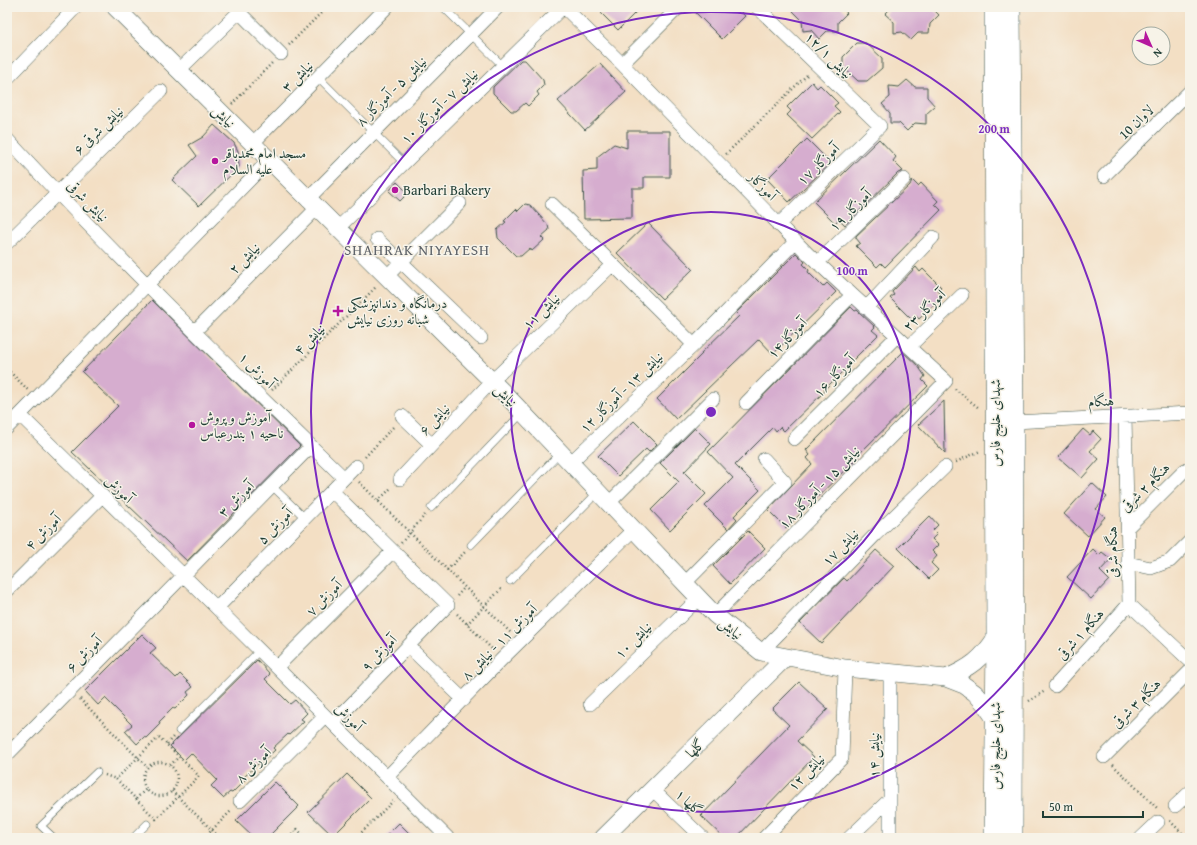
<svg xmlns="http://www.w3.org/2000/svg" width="1197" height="845" font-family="'Gentium Book Plus',Amiri,serif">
  <rect width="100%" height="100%" fill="#f7f3e8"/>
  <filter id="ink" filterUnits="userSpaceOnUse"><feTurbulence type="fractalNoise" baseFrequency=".025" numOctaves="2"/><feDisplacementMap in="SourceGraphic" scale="8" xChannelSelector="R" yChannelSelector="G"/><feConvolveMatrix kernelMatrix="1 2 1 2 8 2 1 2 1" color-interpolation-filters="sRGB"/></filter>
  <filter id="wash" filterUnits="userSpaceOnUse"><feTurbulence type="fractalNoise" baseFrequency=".012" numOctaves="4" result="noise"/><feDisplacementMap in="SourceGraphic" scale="16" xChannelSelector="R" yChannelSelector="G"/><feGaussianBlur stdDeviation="0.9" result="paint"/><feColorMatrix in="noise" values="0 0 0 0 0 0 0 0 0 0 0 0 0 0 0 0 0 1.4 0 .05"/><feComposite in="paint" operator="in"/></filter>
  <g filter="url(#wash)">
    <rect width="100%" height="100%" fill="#f3dfc4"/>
    <g id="blocks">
      <path fill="#d6adcf" d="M595,7H641L618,30Z
        M690,7H736L745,16L722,39Z
        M789,7H841L847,13L838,22V31H827L819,39L811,30L803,31L802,20Z
        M892,7H931L939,15L930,24L929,33H918L911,40L902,32L894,33V22L885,14Z
        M857,43H866L882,58V68L867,81H858L843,67V57Z
        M521,60H525L543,80L544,85L537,92L539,95L528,106L525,103L516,111H511L493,93V87Z
        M600,64L626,92L585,130L558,101Z
        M907,80L915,87H927V97L935,106L926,114V124L915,123L907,131L899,123H890V113L882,104L890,97L889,86L899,87Z
        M812,82L817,88L820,85L838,103L834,106L840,112L812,139L787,115L791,111L787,107Z
        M214,125L234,143L238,151L239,167L199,206L172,180L197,156L189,145L203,137Z
        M627,131H670V177H644V188H632V218L584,219L583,171L597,170V157L614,144L627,148Z
        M807,139L831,163L789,202L767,179Z
        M879,139L896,157L893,161L903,171L898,173L845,225L839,219L835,223L814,202Z
        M912,180L918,186L921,183L938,201L935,204L941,210L885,267L881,263L877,267L856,246L860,243L856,238V236L910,185Z
        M397,182L408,193L400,201L389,191Z
        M525,204L530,205L548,225L549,230L541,237L544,240L532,251L530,248L521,256H516L498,238L497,230L506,222L504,221L516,209L518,211Z
        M648,223L693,269L662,299L617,253Z
        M796,253L805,262L803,264L809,270L808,272L823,287L827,283L836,292L773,354L759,339L676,419L657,399L702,354L701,353L739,316L736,313Z
        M916,267L920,272L923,269L941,287L937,290L943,296L919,319L915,315L911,319L890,298L894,295L892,292Z
        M152,300L300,446L187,561L72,452L118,406L82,372Z
        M851,307L855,311L857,310L875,327L872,330L878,335L849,364H850L824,390L825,391L784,431L780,427L776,431L773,427L735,465L760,490L734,516L737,519L728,529L705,506L733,478L708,452Z
        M903,352L918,366L925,376L922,380L928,386L858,455L859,456L786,528L768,510L812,464L807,458L810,455L806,450Z
        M944,401L945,453L918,425Z
        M634,421L657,444L649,452L646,449L618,476L598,456Z
        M695,428L711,444L684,472L706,494L670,530L651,510L679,482L660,463Z
        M1083,429L1090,435L1093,431L1101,439L1090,451L1099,459L1082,478L1058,457Z
        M1092,483L1107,497L1096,509L1105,517L1088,536L1064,514Z
        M930,516L938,525L933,530L937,534L932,539L938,545L932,551L937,556L931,563L938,570L929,579L898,548Z
        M748,531L765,548L730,584L713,566Z
        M1093,549L1099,555L1102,552L1111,559L1100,571L1109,580L1091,599L1067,577Z
        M876,550L894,566L821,643L800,623L844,578L847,581Z
        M142,634L156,648L150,653L176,678L180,674L193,687L187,692L189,695L175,709L173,708L159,722L160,724L146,738L144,737L137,744L125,731L132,725L105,698L98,705L85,691Z
        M257,660L270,674L265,679L290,704L295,700L307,713L301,719L304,721L289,735L288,734L273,748L275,750L260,764L259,763L244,777L246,779L232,793L230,792L223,798L211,786L217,780L191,753L184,760L170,746Z
        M799,682L828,709L797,741L814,757L736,838H724L701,816L789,725L772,709Z
        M347,774L371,798L333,836L308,812Z
        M275,782L299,806L267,838H254L236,821Z
        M399,823L414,838H384Z"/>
    </g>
  </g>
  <g filter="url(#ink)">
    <use href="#blocks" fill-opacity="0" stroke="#3f554a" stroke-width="1"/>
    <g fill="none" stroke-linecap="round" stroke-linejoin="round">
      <g stroke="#3f554a" stroke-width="8">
        <path id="service" d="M443,7L503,66
          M318,77L404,163
          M272,486L305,518
          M431,508L523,412
          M471,545L560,453
          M510,581L598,492
          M179,731L260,650
          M54,838L41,826L97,772
          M133,838L147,824"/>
      </g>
      <g stroke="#3f554a" stroke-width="14">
        <path id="minor" d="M564,7L622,64L808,254L946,381L715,615
          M757,7L880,126L778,225
          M622,64L679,7
          M179,70L239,12L281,54
          M7,79L76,7
          M7,139C115,256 230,367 344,478
          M252,144L387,7
          M1104,176L1190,91
          M308,199L498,7
          M552,204L694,345
          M338,228L563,7
          M377,239L481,338
          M7,243L161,91
          M817,263L904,179
          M387,276L460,203
          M866,308L933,237
          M195,331L317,208
          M909,347L962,295
          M746,403L852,295
          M20,415L230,621L448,838
          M402,416L432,445
          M1125,416L1129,604L1190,661
          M1014,422L1190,413
          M7,428L269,160
          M794,439L897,336
          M570,463L694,345L795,242
          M400,479L492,381L613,264
          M332,491L448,605L333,723
          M609,503L713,399
          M1128,527L1185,470
          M1128,563L1151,568L1170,561L1190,541
          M685,583L785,482L764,459
          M7,591L102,496
          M217,608L356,466
          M408,646L464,700
          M761,652L875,535L945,467
          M277,667L393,551
          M890,672V838
          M1055,686L1129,604
          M590,704L699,598
          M7,755L311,446
          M1104,757L1190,671
          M387,777L502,659L634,529
          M653,790L703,838
          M240,801L325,716
          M1175,806L1190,792
          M764,838L842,758L845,668
          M849,838L890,799
          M1141,838L1158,822"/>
      </g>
      <g stroke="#3f554a" stroke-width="18">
        <path id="tertiary" d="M115,7L506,395L715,615L761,652L845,668L946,678L964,685L975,693L984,703L995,719
          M946,678C970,668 982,659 996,637
          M603,838L786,657"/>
      </g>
      <g stroke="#3f554a" stroke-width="20">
        <path id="secondary" d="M994,7L996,637L994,838
          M1011,7L1014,422L1013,838"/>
      </g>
      <path stroke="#3f554a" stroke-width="2.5" stroke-dasharray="1 3" stroke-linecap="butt" d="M289,45L327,7
        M232,104L273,62
        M726,154L808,74
        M7,369L28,390
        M955,389L979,408
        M272,390L376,287
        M365,457L394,426
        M956,462L980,451
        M359,482L511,633
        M378,501L392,487
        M401,543L425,515
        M447,570L465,552
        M457,596L465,587
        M457,614L493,650
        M467,624L503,587
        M80,699L147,767
        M1029,701L1045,691
        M159,737L199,776L156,819L116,779Z
        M167,744L173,737
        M143 779a17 17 0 1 1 34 0a17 17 0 1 1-34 0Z
        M170,765L179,757
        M1113,765L1158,809
        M105,775L116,779
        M172,791L220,838
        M136,799L146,789
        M1170,821L1187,838
        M204,838L232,810
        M289,838L297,829L306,838
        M356,838L393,801"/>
      <use href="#service" stroke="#fff" stroke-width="7"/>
      <use href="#minor" stroke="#fff" stroke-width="13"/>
      <use href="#tertiary" stroke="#fff" stroke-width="17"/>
      <use href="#secondary" stroke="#fff" stroke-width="19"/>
    </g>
  </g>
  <g fill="none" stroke="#7b2cbf" stroke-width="2">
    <circle cx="711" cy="412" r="200"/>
    <circle cx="711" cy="412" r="400"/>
  </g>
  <g fill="#b5179e" stroke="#f7f3e8" stroke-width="1.5">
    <circle cx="215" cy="161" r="4"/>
    <circle cx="395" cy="190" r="4"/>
    <path d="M336 305h4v4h4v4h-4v4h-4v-4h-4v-4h4z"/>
    <circle cx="192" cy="425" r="4"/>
  </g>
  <g text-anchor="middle" stroke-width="3" stroke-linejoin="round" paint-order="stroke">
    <g font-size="14" fill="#1f3d34" stroke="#f7f3e8">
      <text transform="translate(829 55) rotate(44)" y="5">نیایش ۱۲/۱</text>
      <text transform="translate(297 76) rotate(-45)" y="5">نیایش ۳</text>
      <text transform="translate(391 91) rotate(-45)" y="5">نیایش ۵ - آموزگار ۸</text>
      <text transform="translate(439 106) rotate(-44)" y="5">نیایش ۷ - آموزگار ۱۰</text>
      <text transform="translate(224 116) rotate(45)" y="5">نیایش</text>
      <text transform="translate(1136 122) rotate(-44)" y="5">لاوان 10</text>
      <text transform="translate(98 130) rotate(-44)" y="5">نیایش شرقی ۶</text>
      <text transform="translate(818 164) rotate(-44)" y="5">آموزگار ۱۷</text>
      <text transform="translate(763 186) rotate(46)" y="5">آموزگار</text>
      <text transform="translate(88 201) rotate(45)" y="5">نیایش شرقی</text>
      <text transform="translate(850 210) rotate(-44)" y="5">آموزگار ۱۹</text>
      <text transform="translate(244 258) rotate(-45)" y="5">نیایش ۲</text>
      <text transform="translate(924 310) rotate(-44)" y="5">آموزگار ۲۳</text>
      <text transform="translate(541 311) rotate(-44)" y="5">نیایش ۱۱</text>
      <text transform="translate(787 338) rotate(-46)" y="5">آموزگار۱۴</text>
      <text transform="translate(309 339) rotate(-45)" y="5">نیایش ۴</text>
      <text transform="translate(257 370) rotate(45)" y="5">آموزش ۱</text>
      <text transform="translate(834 376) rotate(-45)" y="5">آموزگار ۱۶</text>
      <text transform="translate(621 392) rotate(-44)" y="5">نیایش ۱۳ - آموزگار ۱۲</text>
      <text transform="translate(506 395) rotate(46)" y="5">نیایش</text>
      <text transform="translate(1101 401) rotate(-3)" y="5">هنگام</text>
      <text transform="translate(434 419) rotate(-47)" y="5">نیایش ۶</text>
      <text transform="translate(995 423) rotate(-90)" y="5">شهدای خلیج فارس</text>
      <text transform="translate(819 487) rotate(-46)" y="5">نیایش ۱۵ - آموزگار ۱۸</text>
      <text transform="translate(1145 487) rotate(-45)" y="5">هنگام ۲ شرقی</text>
      <text transform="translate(119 489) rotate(44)" y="5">آموزش</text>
      <text transform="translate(236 499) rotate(-45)" y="5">آموزش ۳</text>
      <text transform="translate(275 526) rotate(-46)" y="5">آموزش ۵</text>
      <text transform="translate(43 532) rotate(-45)" y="5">آموزش ۴</text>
      <text transform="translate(840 547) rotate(-46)" y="5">نیایش ۱۷</text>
      <text transform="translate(1112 552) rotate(-91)" y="5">هنگام شرقی</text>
      <text transform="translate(324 598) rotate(-45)" y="5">آموزش ۷</text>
      <text transform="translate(731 628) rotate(39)" y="5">نیایش</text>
      <text transform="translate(1080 634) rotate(-48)" y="5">هنگام ۱ شرقی</text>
      <text transform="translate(633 640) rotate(-45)" y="5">نیایش ۱۰</text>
      <text transform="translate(499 642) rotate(-45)" y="5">آموزش ۱۱ - نیایش ۸</text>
      <text transform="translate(379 653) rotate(-46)" y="5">آموزش ۹</text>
      <text transform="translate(84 654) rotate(-45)" y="5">آموزش ۶</text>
      <text transform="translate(1136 703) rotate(-45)" y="5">هنگام ۳ شرقی</text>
      <text transform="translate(349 717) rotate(45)" y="5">آموزش</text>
      <text transform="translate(995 746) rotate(-90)" y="5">شهدای خلیج فارس</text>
      <text transform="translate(695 748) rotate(-45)" y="5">گلها</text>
      <text transform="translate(874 755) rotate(-90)" y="5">نیایش ۱۴</text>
      <text transform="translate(253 765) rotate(-45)" y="5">آموزش ۸</text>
      <text transform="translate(806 772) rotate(-46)" y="5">نیایش ۱۲</text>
      <text transform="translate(689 802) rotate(44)" y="5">گلها ۱</text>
    </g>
    <g font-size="14" fill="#1f3d34" stroke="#f7f3e8" text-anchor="start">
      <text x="223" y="158">مسجد امام محمدباقر<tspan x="223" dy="16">علیه السلام</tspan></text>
      <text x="403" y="195">Barbari Bakery</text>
      <text x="347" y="308">درمانگاه و دندانپزشکی<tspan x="347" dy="16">شبانه روزی نیایش</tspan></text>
      <text x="200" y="422">آموزش و پروش<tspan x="200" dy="16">ناحیه ۱ بندرعباس</tspan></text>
    </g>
    <g font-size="15" letter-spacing="1" fill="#5f646a" stroke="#f7f3e8">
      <text x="417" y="255">SHAHRAK NIYAYESH</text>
    </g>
  </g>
  <circle cx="711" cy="412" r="6" fill="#7b2cbf" stroke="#f7f3e8" stroke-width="2"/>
  <g font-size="12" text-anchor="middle" font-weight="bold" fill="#7b2cbf" stroke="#f7f3e8" stroke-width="3" stroke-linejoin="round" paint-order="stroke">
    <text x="994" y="133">200 m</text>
    <text x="852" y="275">100 m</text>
  </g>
  <rect width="1197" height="845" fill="none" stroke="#f7f3e8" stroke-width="24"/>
  <g transform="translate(1151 46) rotate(135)"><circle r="19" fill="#f7f3e8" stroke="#a1aaa0"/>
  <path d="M0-3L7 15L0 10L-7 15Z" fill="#b5179e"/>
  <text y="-6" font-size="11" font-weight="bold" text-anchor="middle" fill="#1f3d34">N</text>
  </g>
  <path d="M1043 811v6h100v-6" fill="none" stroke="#1f3d34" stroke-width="2"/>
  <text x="1049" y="811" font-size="12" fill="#1f3d34" stroke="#f7f3e8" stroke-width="3" paint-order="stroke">50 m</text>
</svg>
